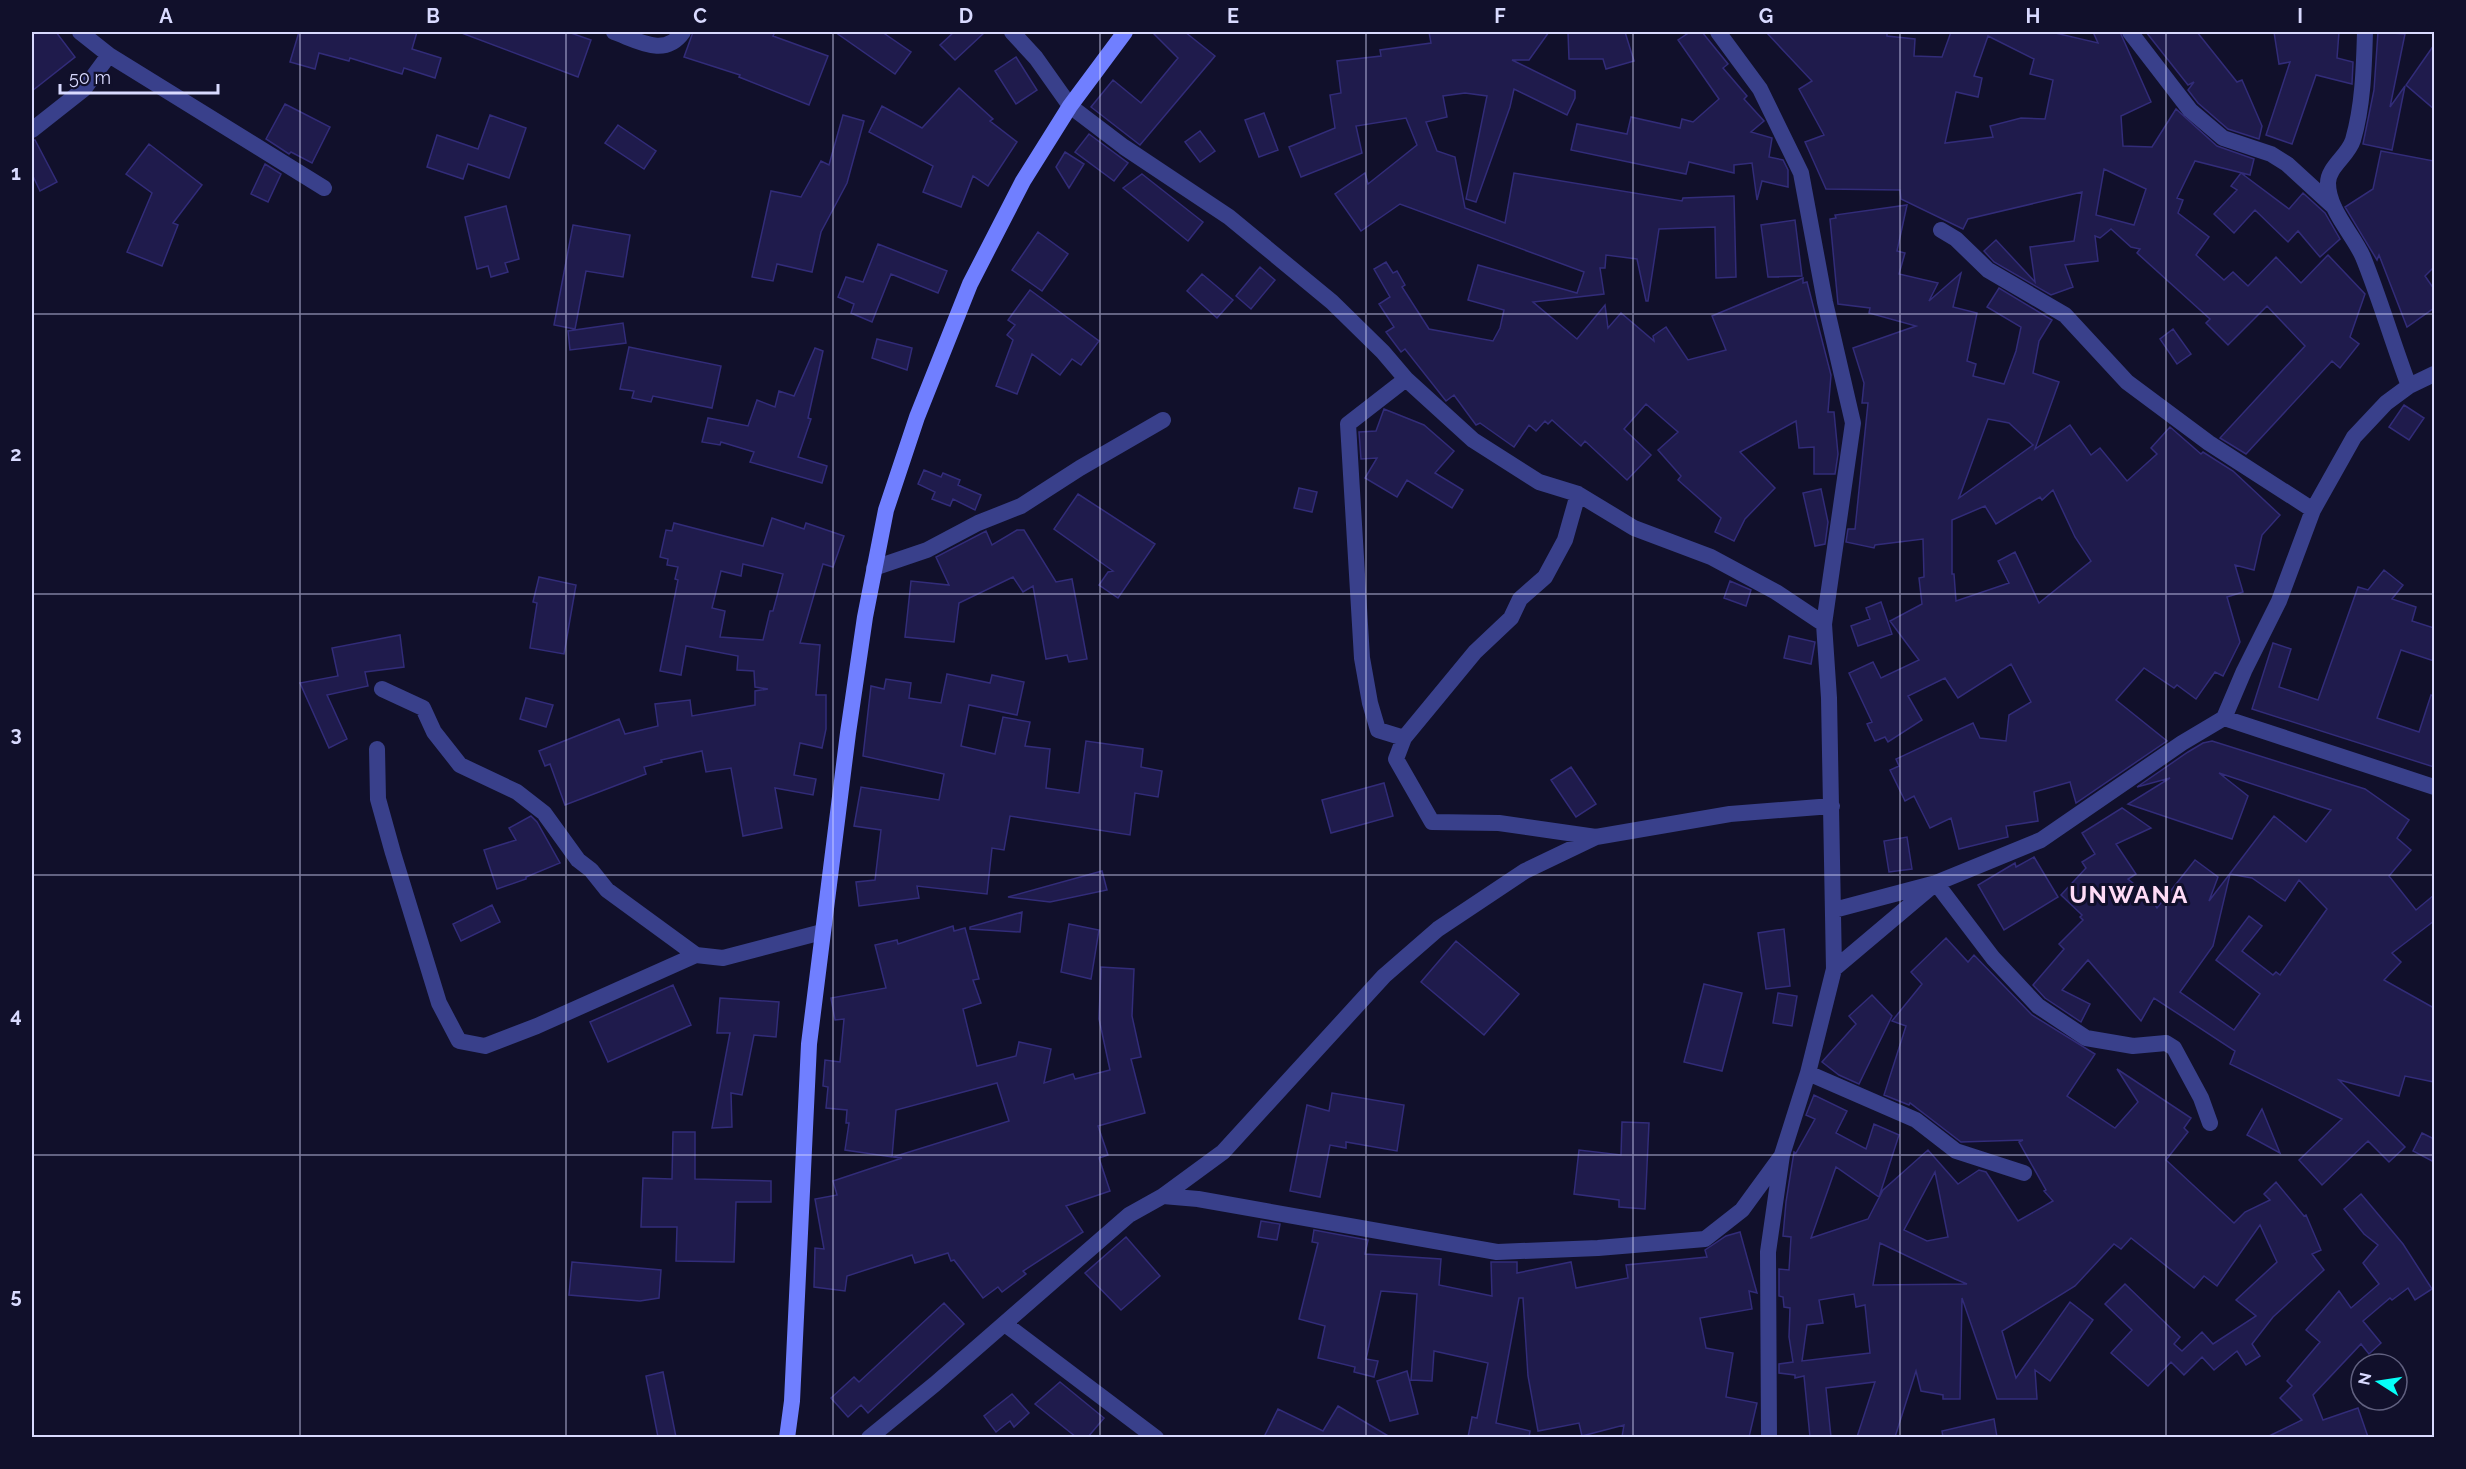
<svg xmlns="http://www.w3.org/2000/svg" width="2466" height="1469" font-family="Raleway,sans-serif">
  <rect width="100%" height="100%" fill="#11102b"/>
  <path fill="#1f1b4c" stroke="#322c79" stroke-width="1.5" fill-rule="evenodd" d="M32,32H56L75,57L32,91Z
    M299,32H417L412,49L441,58L435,78L404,68L402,74L350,58L349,61L319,53L315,69L290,62Z
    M459,32H568L591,40L578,77Z
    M693,32H775L773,36L828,56L809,105L739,77L740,75L684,57Z
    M835,32H882L911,52L895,74Z
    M954,32H985L955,60L940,45Z
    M1152,32H1185L1215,56L1140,145L1091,107L1113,80L1141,103L1178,58Z
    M1429,32H1549L1529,60H1512L1575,91V98L1567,115L1514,89L1510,107L1476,202L1466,199L1487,96L1465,93L1443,96L1447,117L1426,122L1437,151L1455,157L1465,208L1505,223L1514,173L1682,201L1683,198L1734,196L1736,277L1716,278L1715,227L1659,229L1648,301H1646L1637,259L1606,255L1605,268H1600L1604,294L1533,302L1577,339L1605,305L1608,328L1621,313L1654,341L1653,336L1666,327L1688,360L1726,350L1712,316L1803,278V283L1807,282L1831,375L1828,412H1834L1838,454L1835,474H1814V447L1799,448L1796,421L1740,452L1775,488L1745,519L1734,541L1715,532L1721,518L1678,480L1681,476L1658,450L1678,432L1646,404L1624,429L1651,455L1627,480L1585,441L1581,446L1552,420L1548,424L1545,421L1536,431L1529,425L1514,447L1480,423L1476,425L1454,395L1446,401L1405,349L1401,352L1386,332L1394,327L1379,304L1390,297L1374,269L1386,262L1393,273L1397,271L1405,285L1402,287L1429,329L1493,341L1500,328L1504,310L1468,300L1478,265L1577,293L1584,272L1400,204L1361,231L1335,194L1365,173L1368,184L1417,145L1406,118L1356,126L1362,153L1301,177L1289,147L1335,128L1330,95L1341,93L1337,61L1381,56L1380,50L1431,43Z
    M1568,32H1625L1634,61L1606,69L1603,59H1569Z
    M1690,32H1702L1728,64L1723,68L1747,96L1744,99L1764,121L1751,132L1772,138L1769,157L1783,160L1788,170V187L1762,181L1757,200L1752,163L1734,165V173L1689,162L1686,174L1571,150L1577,124L1627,134L1631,117L1680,128L1682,119L1693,122L1719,99L1678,40Z
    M1766,32H1887V36L1915,39L1914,56L1942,57L1951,32H2051L2098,43L2093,32H2120L2151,102L2121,116L2123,146L2152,147L2176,109L2217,146L2254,159L2250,175L2195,161L2177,198L2183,200L2178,213L2209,237L2196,255L2224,280L2233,272L2248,286L2276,257L2301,283L2328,255L2365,294L2350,337L2359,344L2340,368L2332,361L2246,454L2220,438L2305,346L2267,306L2228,345L2206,323L2210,319L2137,253L2140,249L2131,247L2111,229L2100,238L2095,236L2098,261L2065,265L2073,287L2051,295L1994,262L1984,251L1996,240L2035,282L2030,247L2074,241L2082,192L1968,219L1963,229L1901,199L1900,190L1826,189L1805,142L1824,135L1799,89L1812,81ZM1988,36L2034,59L2030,74L2053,80L2045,119L2021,118L1990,126L1993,137L1945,143L1956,92L1978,97L1982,78L1974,76ZM2104,169L2146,189L2134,225L2096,215Z
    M2146,32H2197L2237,82L2242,80L2262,126L2259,139L2228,129L2198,103L2188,90L2194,82L2188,85Z
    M2274,32H2339L2337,58L2353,62L2352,84L2316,75L2292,144L2266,135L2290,62L2279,64Z
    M2378,32L2405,34L2390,107L2405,86L2392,150L2363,144L2374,90Z
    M2434,45V109L2406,85Z
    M1016,57L1037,90L1016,104L995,71Z
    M959,88L993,119L990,121L1017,142L988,186L973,176L961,207L923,192L933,166L869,132L882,106L922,128Z
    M285,104L330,127L312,163L291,152L289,154L266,139Z
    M1264,113L1278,150L1259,157L1245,120Z
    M490,115L526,128L509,178L468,164L463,179L427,167L437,135L478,149Z
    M843,115L864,121L847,183L821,232L812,272L777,264L773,281L752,277L771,191L801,197L821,161L829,165Z
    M618,125L656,151L644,169L605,143Z
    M1200,131L1215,151L1200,162L1185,142Z
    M1089,134L1128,163L1114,181L1075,152Z
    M32,140H35L57,182L40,191L32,174Z
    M149,144L202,185L173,223L178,225L162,266L127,252L152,193L126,174Z
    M2381,151L2434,161V267L2425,276L2434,289V308L2407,327L2379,255L2377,260L2345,207L2373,189Z
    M1065,152L1084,164L1069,188L1056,167Z
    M265,164L281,174L268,202L251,194Z
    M2241,173L2289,209L2303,193L2325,213L2340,239L2320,257L2298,231L2288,242L2255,210L2234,233L2214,214L2237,190L2231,186Z
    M1142,174L1203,222L1188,241L1123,188Z
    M1907,205L1897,251L1905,253L1899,274L1938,283L1929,301L1961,273L1953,307L1977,313L1967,361L1976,364L1973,376L2004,384L2016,351L2021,327L1987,307L1999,288L2052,320L2039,341L2033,373L2059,382L2035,449L2070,425L2091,455L2100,448L2127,481L2157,454L2151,448L2170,427L2201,454L2203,452L2233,471L2280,515L2262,535L2254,570L2235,565L2243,592L2227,597L2240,642L2223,676L2215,672L2196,699L2177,685L2174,688L2144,668L2116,700L2167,741L2076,803L2070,782L2034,792L2038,821L2006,826L2008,837L1959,849L1951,818L1930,828L1914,796L1905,801L1890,770L1899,766L1896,759L1973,723L1980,738L2006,741L2009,715L2031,702L2011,664L1958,698L1945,678L1908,696L1922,720L1888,742L1885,737L1875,741L1867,724L1872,722L1849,673L1873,662L1881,678L1919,660L1890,621L1922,604L1919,578L1924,577L1923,539L1875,545L1874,548L1846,542L1848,529H1855L1868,403H1862L1864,383L1853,348L1916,326L1869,313L1870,308L1838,304L1830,219L1836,218L1835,215ZM1988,419L2009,423L2033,445L1959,498ZM2053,490L2075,537L2091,561L2039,603L2015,552L1998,561L2009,583L1956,601L1954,574H1952V520L1985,506L1996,524L2040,497L2042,500Z
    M506,206L519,259L505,263L508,272L491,277L488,266L477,269L465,217Z
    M1795,220L1802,276L1768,277L1761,225Z
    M573,225L630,235L623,277L586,271L575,329L554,325Z
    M1038,232L1068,254L1042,291L1012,270Z
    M878,244L947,271L938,293L891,274L872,322L851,313L854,304L838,297L846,277L863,282Z
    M1260,267L1275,280L1251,309L1236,296Z
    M1202,274L1233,300L1217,318L1187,291Z
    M1030,290L1099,341L1081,365L1072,359L1060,375L1032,354L1017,394L996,386L1013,340L1007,335L1015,325L1008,320Z
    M623,323L626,343L570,350L568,331Z
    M2173,329L2191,354L2177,364L2160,339Z
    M877,339L912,348L907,370L872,358Z
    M629,347L721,366L712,408L653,396L651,402L632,398L634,391L620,389Z
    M815,348L823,351L808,418L811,419L798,457L827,466L822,483L750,462L754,452L721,442L720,445L702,442L708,418L748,426L757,400L775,407L779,391L794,396Z
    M2404,405L2424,418L2409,440L2389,427Z
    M1384,409L1424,425L1454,451L1435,473L1463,490L1452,508L1407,480L1397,497L1365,478L1377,458L1361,459L1359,432L1376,431Z
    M924,470L941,477L943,473L960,480L958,485L981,495L975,510L953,499L950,506L932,499L935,492L918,484Z
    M1299,488L1317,492L1312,512L1294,508Z
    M1821,489L1828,522L1825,544L1815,546L1803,493Z
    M1078,494L1155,544L1118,598L1099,585L1108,572L1113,571L1054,529Z
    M772,518L804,529L806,523L844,536L833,567L823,564L800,643L820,645L816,695H826V729L822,748L800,743L794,775L816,779L813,795L775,788L782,828L743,836L731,768L706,772L702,751L661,760L662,762L644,767L646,774L565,805L550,764L545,766L539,751L619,719L625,734L658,726L655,704L690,700L692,716L755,705V691L768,689L755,687L754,671L737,670L738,656L686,646L681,675L660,671L678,580L675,579L678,567L667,565L668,559L660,557L666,530L672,531L674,523L763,546ZM743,564L783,574L773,611H770L763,640L720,637L725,611L712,608L721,571L741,576Z
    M1017,530H1024L1056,582L1072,579L1087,659L1069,662L1067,655L1046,659L1033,586L1023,592L1013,577L959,603L954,642L905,637L911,581L949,585L936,557L986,531L992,545Z
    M2384,570L2403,585L2392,599L2416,607L2412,621L2434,628V661L2401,650L2377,718L2419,732L2431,695L2434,696V767L2252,709L2273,643L2291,649L2279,687L2318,700L2358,587L2368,590Z
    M539,577L576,585L564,654L530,648L537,603L533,602Z
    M1730,581L1751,590L1746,606L1724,598Z
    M1881,602L1892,634L1858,646L1851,626L1870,619L1866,608Z
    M400,635L404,667L365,672L368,686L327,695L347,739L329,748L300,683L338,676L332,648Z
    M1789,636L1815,642L1811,664L1784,658Z
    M947,674L990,683L992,675L1024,682L1017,715L969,705L961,746L995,754L1003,717L1030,722L1025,746L1050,749L1046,788L1079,793L1086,741L1143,749L1141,767L1162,771L1158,797L1135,793L1130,835L1010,816L1004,850L992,848L987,894L917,886L919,898L859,906L856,882L875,880L881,830L854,826L861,787L939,800L944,774L863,756L871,686L884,689L886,679L911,683L909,698L941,703Z
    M526,698L553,705L546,727L520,719Z
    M2212,741L2365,789L2409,820L2397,838L2411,850L2389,876L2416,910L2434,895V921L2392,953L2401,962L2384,980L2434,1008V1082L2405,1076L2399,1096L2339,1080L2405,1147L2389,1162L2368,1141L2322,1185L2299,1160L2342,1119L2230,1064L2235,1051L2154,998L2141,1021L2088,960L2062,990L2090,1004L2081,1022L2045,998L2033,985L2064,949L2059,944L2083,920L2080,917L2082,915L2061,895L2086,868L2082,862L2095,854L2082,833L2122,808L2151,828L2116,844L2136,874L2128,879L2150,897L2157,908L2195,860L2218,877L2209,901L2274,816L2306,842L2331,810L2219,773L2248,796L2232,839L2128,804L2170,778L2137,787L2188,752L2203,743ZM2230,874L2252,878L2285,901L2299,880L2327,909L2280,975L2276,972L2273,975L2242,951L2262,926L2249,916L2216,960L2260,994L2234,1030L2180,992L2213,946Z
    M1571,767L1596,804L1576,817L1551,780Z
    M1384,783L1393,816L1331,833L1322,800Z
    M531,816L537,822L560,863L526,877V879L497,889L484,850L516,840L509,828Z
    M1907,837L1912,869L1889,872L1884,841Z
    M2034,857L2058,897L2004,930L1978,885L2015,863L2016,867Z
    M1102,871L1107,890L1050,902L1008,897Z
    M492,905L500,922L461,941L453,924Z
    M1022,912L1020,932L970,929V927Z
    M1069,924L1099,930L1091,979L1061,972Z
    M953,926L954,931L965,928L979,979L973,980L981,1003L963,1009L977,1066L1016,1056L1019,1042L1051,1049L1044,1083L1073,1074L1075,1079L1110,1070L1099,1019L1101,967L1134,969L1132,1016L1141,1057L1131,1059L1145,1113L1098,1126L1108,1155L1099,1158L1110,1191L1066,1206L1083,1232L1023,1271L1026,1274L1002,1292L998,1287L983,1298L954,1260L951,1261L948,1253L915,1263L912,1255L847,1276L845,1291L814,1287L815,1248L824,1249L815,1199L837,1195L833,1181L902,1158L893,1157L1009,1121L997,1083L896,1110L892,1157L845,1150L849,1123H846L847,1110L826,1108L828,1087L823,1086L825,1060L840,1062L844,1019L835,1020L831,998L886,988L875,945L897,940L898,944Z
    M1784,929L1790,986L1766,989L1758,933Z
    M1946,938L1968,962L1974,955L2032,1015L2095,1054L2067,1096L2115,1128L2138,1102L2117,1069L2191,1118L2184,1128L2188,1132L2166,1160L2234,1223L2245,1212L2270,1200L2264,1194L2276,1182L2304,1216L2306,1215L2321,1250L2312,1254L2324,1270L2273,1317L2252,1344L2260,1356L2246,1365L2237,1351L2214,1370L2202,1357L2184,1375L2171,1362L2148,1386L2111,1353L2132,1330L2105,1304L2125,1284L2180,1337L2174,1344L2182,1351L2202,1332L2213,1344L2256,1316L2236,1300L2277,1262L2260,1225L2217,1286L2204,1276L2194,1288L2131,1238L2121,1249L2114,1244L2075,1286L2002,1331L2016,1378L2070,1302L2093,1320L2050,1381L2035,1370L2037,1399H1997L1962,1298L1960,1399H1943V1395L1921,1391L1916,1371L1895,1437H1857L1875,1382L1826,1388L1831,1437H1810L1804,1376L1795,1378V1375L1779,1373V1364L1793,1362L1789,1337L1790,1308L1784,1307L1783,1297L1779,1296V1269L1789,1270L1791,1237L1783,1236L1786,1202L1794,1152L1796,1153L1815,1119L1806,1115L1814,1095L1847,1111L1836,1133L1866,1149L1874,1124L1899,1135L1879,1197L1836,1167L1811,1238L1868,1219L1883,1190L1928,1150L1958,1184L1979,1170L1986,1172L2018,1221L2053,1201L2044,1191L2046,1190L2019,1142L2023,1140L1961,1142L1910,1103L1909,1105L1884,1095L1906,1026L1892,1021L1922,984L1911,972ZM1935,1172L1948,1237L1927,1241L1904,1230ZM1880,1243L1955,1279L1967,1284L1873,1285ZM1854,1294L1856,1307L1865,1305L1870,1353L1802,1361L1807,1325L1823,1323L1819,1300Z
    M1456,941L1519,994L1484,1035L1421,982Z
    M1704,984L1742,993L1722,1071L1684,1062Z
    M673,985L691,1025L608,1062L590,1022Z
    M1778,993L1797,996L1792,1026L1773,1023Z
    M1872,995L1892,1016L1859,1084L1839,1075L1822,1062L1856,1024L1849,1016Z
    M720,998L779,1002L776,1037L754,1035L742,1095L731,1093L732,1127L712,1128L730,1033H717Z
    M1332,1093L1404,1105L1397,1151L1346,1142V1148L1330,1145L1320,1197L1290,1191L1307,1105L1329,1111Z
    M2262,1109L2280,1153L2247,1135Z
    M1622,1122L1649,1123L1645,1209L1619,1207V1200L1574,1194L1579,1150L1621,1155Z
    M673,1132H695V1179L771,1181V1202H736L734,1262L676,1261L677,1227H641L643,1178L672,1179Z
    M2422,1133L2434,1139V1162L2413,1151Z
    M2361,1194L2403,1244L2432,1289L2415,1300L2408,1288L2392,1300L2390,1298L2363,1321L2381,1343L2369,1354L2361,1344L2313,1395L2323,1420L2358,1408L2368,1437H2267L2302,1420L2280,1398L2292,1386L2287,1381L2320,1342L2306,1330L2339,1291L2351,1308L2379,1284L2363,1263L2378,1245L2364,1234L2344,1209Z
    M1261,1221L1280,1224L1277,1240L1258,1237Z
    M1314,1230L1368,1240L1365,1254L1441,1259L1439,1285L1492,1296L1491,1262H1517V1273L1571,1262L1576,1288L1628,1278L1626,1265L1707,1257L1705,1250L1726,1236L1740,1232L1757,1293L1749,1291L1752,1309L1700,1318L1706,1348L1733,1353L1726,1397L1757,1403L1749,1437H1622L1624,1425L1582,1436L1579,1423L1538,1431L1528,1376L1523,1298H1519L1496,1423L1530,1431L1529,1437H1468L1472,1417L1477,1418L1488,1363L1434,1351L1432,1381L1411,1380L1417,1294L1381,1291L1366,1359L1378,1361L1374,1377L1354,1372L1355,1367L1318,1358L1325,1326L1299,1319L1318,1243L1312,1242Z
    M1126,1237L1160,1276L1121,1310L1085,1273Z
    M572,1262L661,1270L659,1298L640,1301L569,1295Z
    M944,1303L964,1324L868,1413L861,1405L848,1417L831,1398L854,1377L859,1382Z
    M1407,1371L1418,1414L1390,1421L1377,1381Z
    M663,1372L676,1437H658L646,1376Z
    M1060,1382L1104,1418L1088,1437H1076L1035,1404Z
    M1012,1394L1029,1413L1014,1427L1010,1421L996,1432L984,1416Z
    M1338,1406L1390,1437H1264L1278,1409L1323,1431Z
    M1994,1419L1997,1437H1943L1942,1431Z"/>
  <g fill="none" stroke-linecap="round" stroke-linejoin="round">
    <path stroke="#39408b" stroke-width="16" d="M80,32L109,55L324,188
      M614,32C639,41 665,58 683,32
      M1012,32L1036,58L1070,106L1124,147L1229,217L1332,302L1383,352L1406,379L1473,440L1539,482L1578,494L1634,528L1711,557L1776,592L1824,624
      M1718,32L1760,89L1801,173L1825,302L1853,423L1824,624L1829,698L1834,969L1808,1073L1782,1155L1768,1252L1769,1438
      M2130,32L2190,110L2223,138L2271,154L2287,164L2334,207
      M2365,32C2364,67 2363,106 2353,140C2348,156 2328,167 2328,183C2328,210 2353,234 2363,257C2380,299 2393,344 2409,386
      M32,130L84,89L109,55
      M1941,230L1956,239L1988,270L2065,315L2127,382L2209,443L2313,510
      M1406,379L1348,424L1362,658L1370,703L1378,730L1404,738L1475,652L1511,618L1520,599L1545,577L1565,540L1578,494
      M874,568L927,550L978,523L1021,506L1080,468L1163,420
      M382,689L423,708L434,732L460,765L517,792L544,813L578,860L591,870L607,890L696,955L723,958L822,932
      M2224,718L2434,787
      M1404,738L1396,759L1432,822L1499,823L1596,837
      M377,749L378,799L393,853L439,1003L459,1041L485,1046L537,1026L696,955
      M1834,910L1936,883L2041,840L2182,743L2224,718L2244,671L2279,601L2313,510L2354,437L2386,403L2409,386L2434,374
      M1834,969L1936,883L1993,958L2038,1006L2086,1038L2133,1046L2166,1043L2174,1048L2201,1098L2210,1123
      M1808,1073L1916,1120L1956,1151L2024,1173
      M1163,1196L1223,1152L1384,976L1438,929L1525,871L1596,837L1730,814L1832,806
      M1005,1324L1156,1438
      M869,1438L935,1384L1129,1215L1163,1196L1198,1199L1497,1252L1598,1248L1705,1239L1742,1210L1780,1158"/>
    <path stroke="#707fff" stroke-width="16" d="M787,1438L792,1401L809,1044L848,733L865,617L886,510L917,417L970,284L1023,181L1070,106L1125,32"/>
  </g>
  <path fill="none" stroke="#d9daff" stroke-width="1.5" stroke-opacity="0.55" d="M300,32V1438M566,32V1438M833,32V1438M1100,32V1438M1366,32V1438M1633,32V1438M1900,32V1438M2166,32V1438M32,314H2434M32,594H2434M32,875H2434M32,1155H2434"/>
  <g text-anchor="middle" stroke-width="6" stroke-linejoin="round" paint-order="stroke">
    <g font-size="24" font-weight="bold" letter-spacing="1.5" fill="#ffdbf6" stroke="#11102b">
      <text x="2129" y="903">UNWANA</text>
    </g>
  </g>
  <rect width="2466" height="1469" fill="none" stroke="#11102b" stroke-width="66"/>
  <g transform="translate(2379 1382) rotate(282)"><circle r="28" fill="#11102b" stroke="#616180" stroke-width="1.5"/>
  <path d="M0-4.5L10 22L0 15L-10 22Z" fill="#05fff8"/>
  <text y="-9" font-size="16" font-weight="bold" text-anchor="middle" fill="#d9daff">N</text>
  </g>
  <path d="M60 84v9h158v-9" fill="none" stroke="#d9daff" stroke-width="3"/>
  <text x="69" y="84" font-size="18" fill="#d9daff" stroke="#11102b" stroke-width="4.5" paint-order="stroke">50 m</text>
  <rect x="33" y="33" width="2400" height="1403" fill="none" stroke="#d9daff" stroke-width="2"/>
  <g font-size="20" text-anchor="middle" font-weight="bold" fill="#d9daff">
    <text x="166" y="23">A</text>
    <text x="433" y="23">B</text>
    <text x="700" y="23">C</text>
    <text x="966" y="23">D</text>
    <text x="1233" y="23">E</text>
    <text x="1500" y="23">F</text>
    <text x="1766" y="23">G</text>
    <text x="2033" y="23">H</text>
    <text x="2300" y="23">I</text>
    <text x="16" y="180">1</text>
    <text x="16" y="461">2</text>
    <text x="16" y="741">3</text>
    <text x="16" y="1022">4</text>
    <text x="16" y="1303">5</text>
  </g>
</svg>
